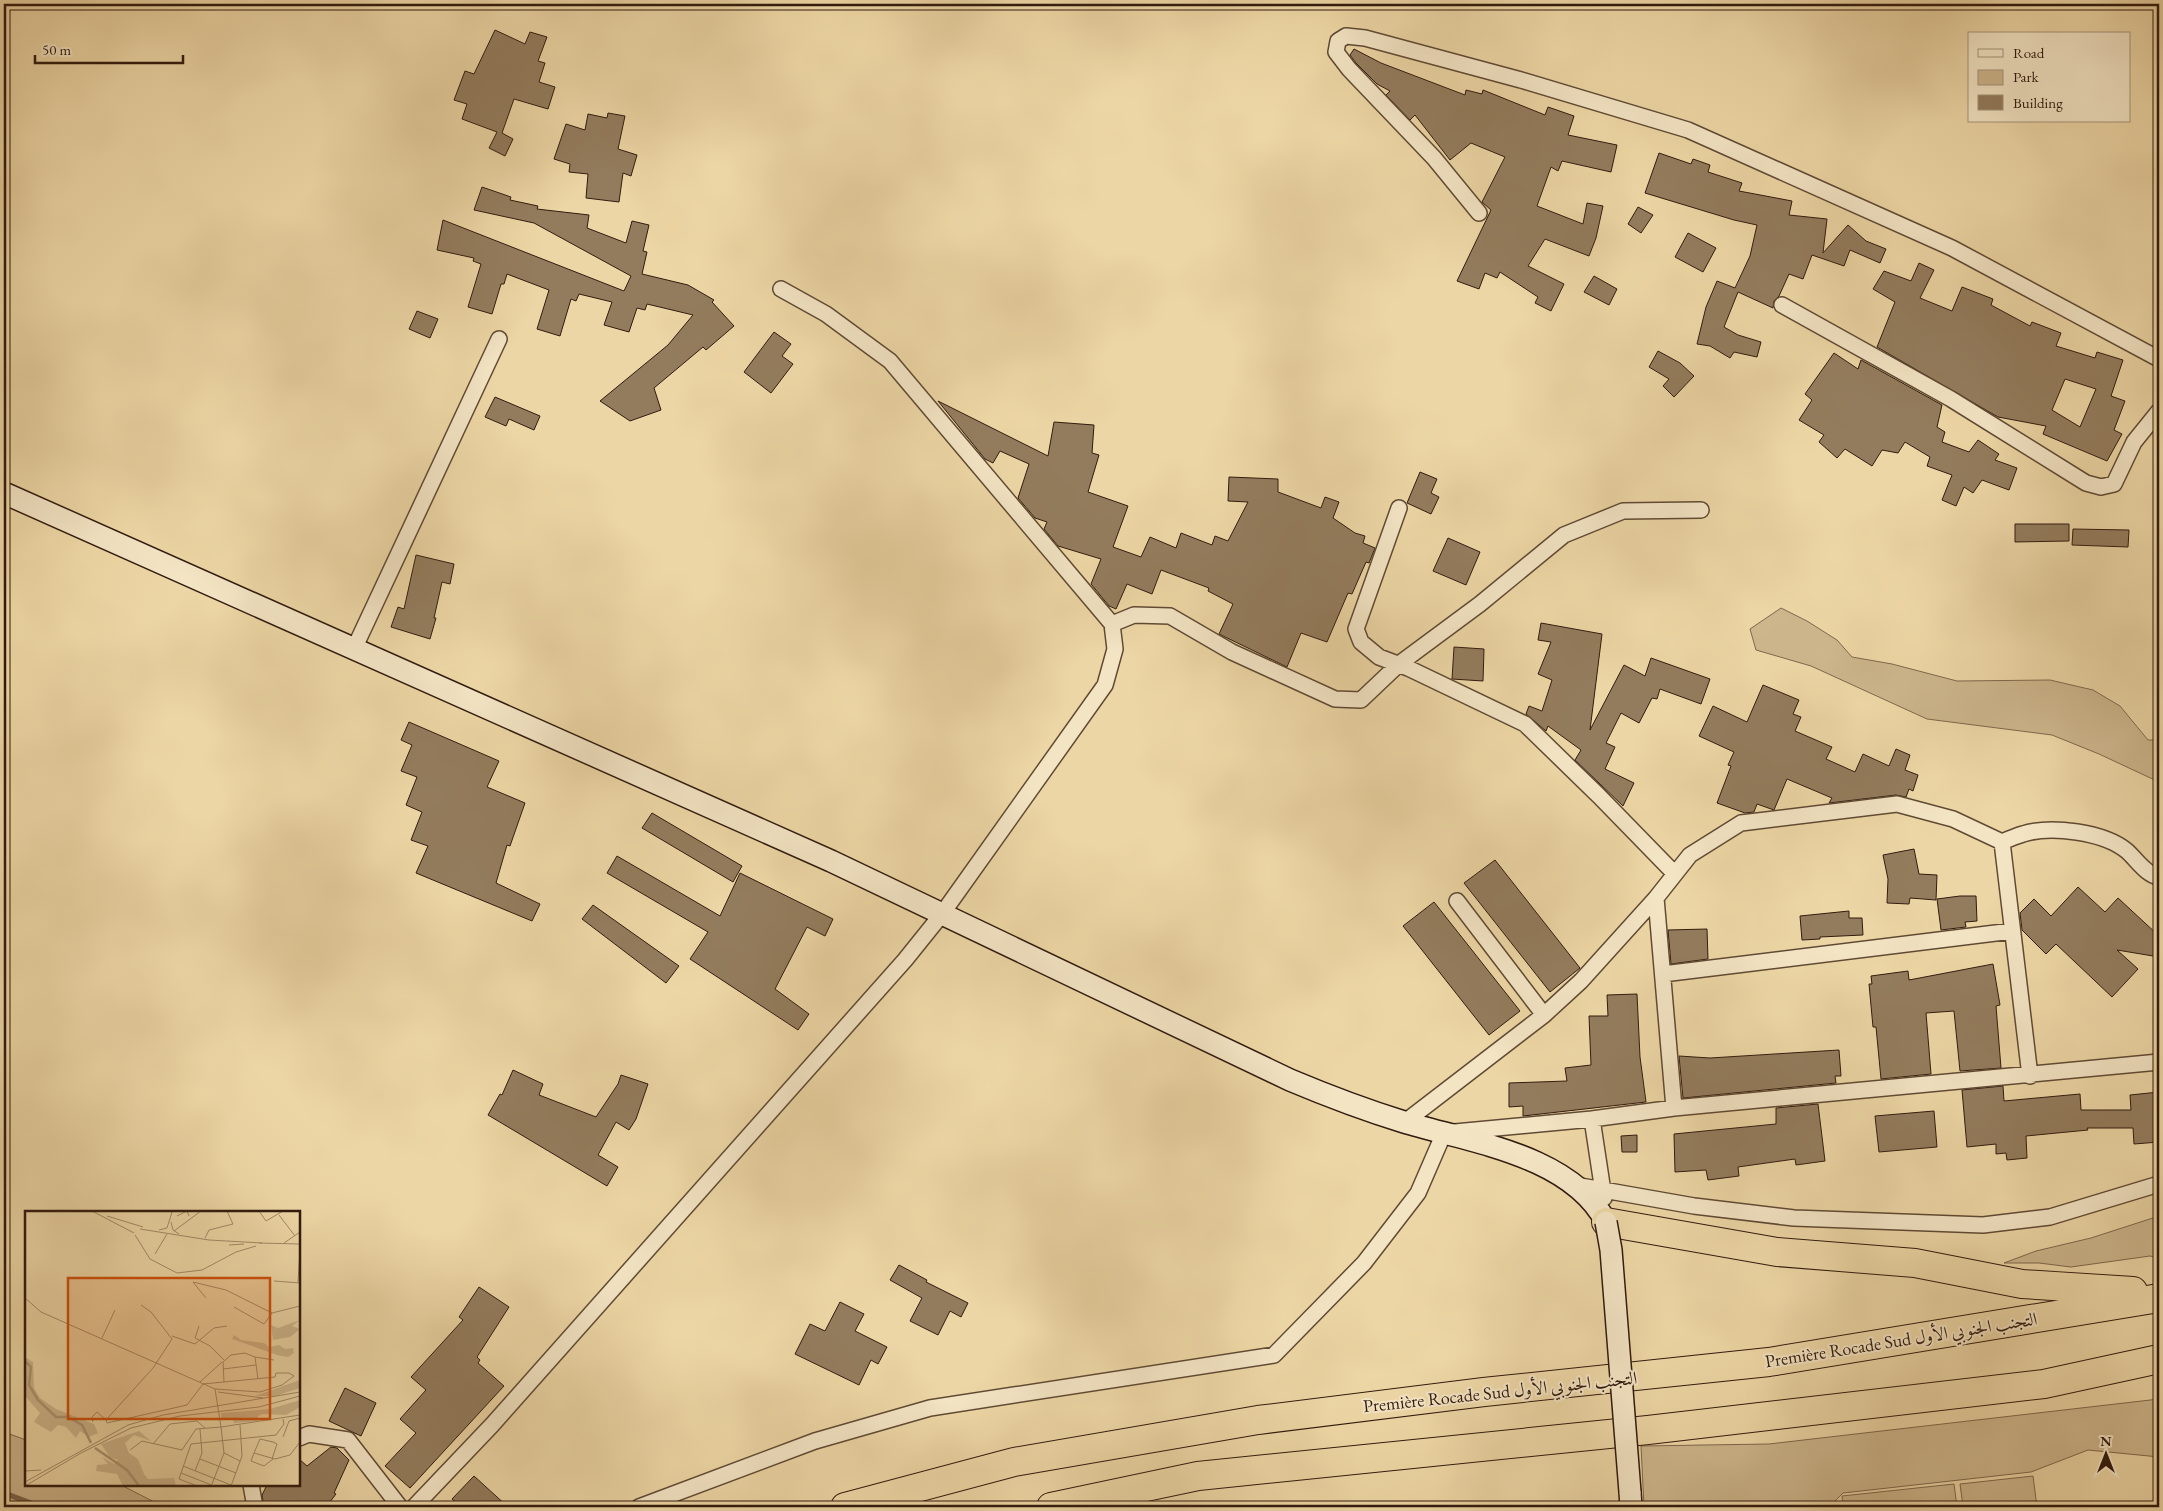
<svg xmlns="http://www.w3.org/2000/svg" width="2163" height="1511" font-family="'EB Garamond',Amiri,serif">
  <rect width="100%" height="100%" fill="#edd6a5"/>
  <filter id="stains"><feTurbulence type="fractalNoise" baseFrequency=".004" numOctaves="4"/><feColorMatrix values="0 0 0 0 .2 0 0 0 0 .09 0 0 0 0 .02 0 0 0 .5 -.17"/></filter>
  <radialGradient id="worn" r=".72"><stop offset=".6" stop-color="#630" stop-opacity="0"/><stop offset="1" stop-color="#630" stop-opacity=".3"/></radialGradient>
  <path fill="#cdb68c" stroke="#7f684e" d="M1781,608L1807,621L1837,640L1852,657L1892,664L1957,681L2050,680L2093,690L2120,706L2148,740H2159V782L2099,754L2052,735L1927,719L1811,666L1756,650L1750,629Z
    M2159,1216V1258L2150,1256L2071,1267L2039,1263H2004L2036,1251L2091,1238Z
    M2159,1399V1457L2088,1450L2031,1472L1843,1493L1834,1502L1786,1507H1644L1641,1446L1769,1444Z
    M4,1432L26,1440V1485H121L164,1507H4Z
    M2033,1476L2037,1507H1963L1960,1484Z
    M1954,1484L1957,1507H1843L1842,1496Z"/>
  <g fill="none" stroke-linecap="round" stroke-linejoin="round">
    <path stroke="#7b654a" stroke-width="5.5" d="M4,1493L41,1507"/>
  </g>
  <path fill="#937c5d" stroke="#311b0f" fill-rule="evenodd" d="M495,30L525,44L530,32L547,37L538,61L545,63L539,82L555,87L548,109L514,99L502,133L513,139L505,156L489,148L497,132L462,119L467,104L454,100L465,71L474,74Z
    M1354,49L1381,63L1465,95L1466,90L1482,94L1483,90L1545,115L1548,107L1574,116L1568,135L1617,145L1611,172L1562,161L1558,171L1551,167L1537,206L1583,224L1587,203L1603,206L1596,238L1589,256L1545,239L1528,266L1564,284L1551,311L1535,303L1538,297L1500,272L1497,278L1485,273L1479,289L1457,281L1491,210L1482,202L1505,157L1471,143L1450,160L1415,115L1410,120L1386,95L1390,91L1377,84L1356,63L1350,55Z
    M608,113L625,116L618,149L637,155L631,176L623,173L619,202L586,198L588,174L569,172L570,164L554,159L566,124L585,130L588,114L607,118Z
    M1659,153L1691,164L1693,159L1710,165L1708,172L1742,183L1739,191L1792,201L1789,215L1827,219L1823,253L1848,225L1866,241L1886,249L1880,263L1850,250L1844,266L1812,255L1803,279L1789,274L1779,296L1774,301L1773,308L1738,292L1724,327L1738,335L1761,342L1757,357L1734,352L1730,358L1710,346L1697,344L1706,307L1717,281L1735,288L1750,256L1757,225L1734,220L1645,193Z
    M482,187L511,197L510,200L538,206L537,209L589,215L587,228L626,243L632,221L649,225L643,251L647,252L642,274L688,285L714,300L712,302L734,326L706,350L703,347L654,388L661,410L630,421L600,401L668,345L693,315L647,304L645,310L637,308L629,332L604,325L612,302L579,294L576,301L571,299L560,336L537,329L549,290L507,274L504,284H501L492,314L468,307L481,264L473,261L474,258L437,250L443,220L624,291L631,276L534,223L474,210Z
    M1638,207L1653,215L1641,233L1628,224Z
    M1688,233L1716,248L1703,272L1675,257Z
    M1919,263L1934,270L1920,298L1952,311L1962,287L1993,299L1991,305L2030,326L2032,322L2061,333L2056,346L2095,358L2097,352L2123,360L2111,396L2125,401L2114,430L2122,434L2107,461L2043,434L2046,426L1998,417L1877,347L1895,302L1873,289L1884,271L1911,281ZM2065,379L2096,389L2080,427L2052,410Z
    M1594,276L1617,289L1609,305L1584,292Z
    M417,311L438,319L430,338L409,329Z
    M774,332L791,344L782,356L793,364L771,393L744,372Z
    M1658,351L1680,363L1694,376L1674,397L1663,386L1669,379L1649,367Z
    M1834,353L1858,369L1861,360L1942,405L1937,427L1945,432L1942,442L1969,452L1978,440L1999,454L1995,460L2017,468L2009,490L1982,480L1973,493L1964,487L1956,506L1942,500L1952,475L1927,466L1930,457L1905,442L1898,453L1882,450L1872,466L1845,449L1837,458L1819,442L1824,435L1799,420L1812,400L1805,394Z
    M495,397L540,416L534,430L509,419L506,426L485,417Z
    M938,401L1048,456L1054,422L1094,425L1092,453L1099,455L1088,492L1128,506L1113,547L1141,557L1150,537L1176,548L1181,533L1212,545L1215,536L1228,541L1248,502L1228,501L1229,477L1278,479V492L1321,508L1325,497L1339,502L1333,518L1355,533L1365,536L1363,543L1375,548L1369,563L1366,562L1352,594L1348,593L1327,642L1301,633L1287,667L1219,634L1233,604L1208,591L1209,588L1161,570L1152,594L1127,584L1116,609L1109,606L1091,584L1101,559L1058,546L1044,529L1047,522L1035,518L1018,498L1029,464L1000,451L993,463L985,459Z
    M1420,472L1437,479L1431,493L1439,497L1431,514L1407,503Z
    M2015,524H2069V541L2015,542Z
    M2073,529L2129,530L2128,547L2072,545Z
    M1448,538L1480,552L1466,585L1433,571Z
    M416,555L454,564L450,584L442,582L434,618H436L430,639L391,627L398,607L404,609Z
    M1541,623L1602,634L1590,730L1624,665L1645,676L1651,658L1710,679L1701,704L1660,689L1657,699L1652,698L1639,723L1621,713L1606,743L1615,747L1605,769L1634,783L1623,806L1575,760L1581,750L1548,726L1546,731L1526,714L1529,706L1542,711L1552,680L1538,674L1551,642L1538,640Z
    M1454,647L1484,649L1483,681L1452,679Z
    M1763,685L1799,700L1793,714L1801,717L1795,731L1832,747L1826,759L1855,772L1863,754L1889,766L1896,749L1910,755L1905,770L1918,775L1913,791L1909,789L1906,797L1896,795L1829,803L1832,798L1787,779L1774,810L1757,804L1754,812L1745,813L1717,803L1731,766L1728,765L1734,752L1699,736L1713,706L1747,722Z
    M409,722L499,761L487,787L525,803L510,846L507,845L496,883L540,904L532,921L416,873L428,846L411,840L422,812L406,805L417,777L401,771L412,745L401,740Z
    M652,813L742,866L733,882L642,828Z
    M1914,849L1919,874L1937,875L1936,900L1910,898L1909,904L1887,903L1888,879L1883,855Z
    M617,856L720,916L740,873L833,919L825,936L807,927L775,989L809,1014L798,1030L690,959L708,932L607,873Z
    M1495,860L1580,968L1550,992L1464,883Z
    M2078,887L2105,912L2118,898L2159,936V957L2117,950L2138,969L2112,997L2056,944L2046,954L2022,930L2020,913L2034,899L2051,916Z
    M1960,896H1976L1977,921L1965,922L1966,927L1941,930L1937,899Z
    M1434,902L1520,1011L1489,1035L1403,926Z
    M593,905L679,966L666,983L582,919Z
    M1849,911V918H1862L1863,935L1820,937V939L1802,940L1800,916Z
    M1707,929L1708,959L1671,964L1668,930Z
    M1993,964L2000,1005L1996,1006L2001,1068L1960,1071L1954,1011L1926,1013L1931,1074L1881,1079L1876,1027H1873L1869,984H1872L1871,976L1908,971L1909,980Z
    M1637,994L1640,1057L1646,1102L1523,1116V1106L1509,1107V1083L1567,1081L1565,1068L1591,1065L1589,1016H1608L1607,995Z
    M1839,1050L1841,1076H1835L1836,1083L1683,1098L1679,1056L1710,1058Z
    M513,1070L543,1084L539,1095L596,1117L618,1084L621,1075L648,1084L636,1119L629,1130L616,1122L598,1155L618,1167L607,1186L488,1115L500,1094L502,1095Z
    M2003,1086L2004,1101L2080,1094L2081,1110H2131L2130,1095L2159,1092V1142L2134,1144L2133,1128H2087L2088,1130L2026,1136L2027,1158L2007,1160L2006,1153L1996,1154V1144L1967,1147L1962,1090Z
    M1818,1104L1825,1161L1796,1165L1795,1159L1738,1167L1739,1176L1708,1180L1706,1170L1675,1172L1674,1134L1776,1124V1108Z
    M1934,1111L1937,1147L1879,1152L1875,1116Z
    M1637,1135V1152H1622L1621,1136Z
    M899,1265L927,1280L926,1282L968,1303L961,1317L950,1311L938,1335L910,1321L922,1298L890,1280Z
    M479,1287L509,1307L477,1357L480,1360L478,1363L504,1386L410,1488L385,1466L416,1433L400,1419L426,1390L411,1377L463,1320L459,1317Z
    M840,1302L864,1314L855,1331L887,1347L878,1364L871,1360L859,1385L795,1354L810,1324L825,1331Z
    M345,1388L376,1403L361,1436L329,1421Z
    M331,1447L337,1448L349,1460L334,1493L336,1494L326,1507H264L262,1495L267,1485H299V1459L307,1466Z
    M474,1476L508,1507H461L452,1499Z"/>
  <g fill="none" stroke-linecap="round" stroke-linejoin="round">
    <g stroke="#604a34" stroke-width="18">
      <path id="minor" d="M1479,213L1434,158L1349,69L1336,52L1338,41L1346,36L1365,38L1521,80L1688,130L1952,248L2159,359
        M1782,305L1951,399L2086,483L2101,487L2114,484L2134,442L2159,411
        M1399,508L1356,629L1361,642L1379,657L1408,668L1525,724L1599,796L1675,874
        M1112,624L1134,615L1170,616L1232,652L1335,699L1361,700L1399,664L1480,604L1564,535L1623,511L1701,510
        M354,649L499,339
        M2002,842C2009,839 2016,836 2023,834C2051,825 2104,832 2127,851C2136,859 2146,875 2159,877
        M1457,901L1544,1015
        M1663,974L2012,931
        M1674,1108L1656,898L1690,855L1741,823L1897,804L1953,819L2002,842L2030,1076
        M1592,1119L1604,1198
        M1405,1122L1544,1015L1581,981L1656,898
        M1575,1185L1694,1206L1794,1218L1983,1225L2050,1217L2159,1184
        M299,1438L309,1434L348,1440L400,1507
        M251,1485L255,1507
        M414,1507L492,1425L905,960L942,914L1105,685L1115,649L1112,624L890,361L826,314L781,289
        M639,1507L815,1441L930,1408L1274,1355L1364,1263L1418,1193L1444,1133L1592,1119L1674,1108L2159,1062"/>
    </g>
    <g stroke="#311b0f" stroke-width="24">
      <path id="secondary" d="M4,493L831,861L1290,1080C1328,1096 1365,1110 1404,1122C1470,1142 1571,1155 1606,1222
        M1630,1492L1631,1507"/>
    </g>
    <g stroke="#311b0f" stroke-width="30">
      <path id="motorway" d="M1606,1222L1777,1252L1915,1263L2022,1284L2133,1291
        M845,1507L1014,1462L1258,1420L1484,1392L1769,1362L2159,1298
        M1051,1507L1198,1476L1648,1430L2044,1384L2159,1359"/>
    </g>
    <use href="#minor" stroke="#f3e4c4" stroke-width="15"/>
    <use href="#secondary" stroke="#f3e4c4" stroke-width="21"/>
    <use href="#motorway" stroke="#edd6a5" stroke-width="28"/>
    <g stroke="#311b0f" stroke-width="24" stroke-linecap="butt">
      <path id="secondary-bridge" d="M1606,1222L1611,1250L1630,1492"/>
    </g>
    <use href="#secondary-bridge" stroke="#f3e4c4" stroke-width="21"/>
  </g>
  <g text-anchor="middle" stroke-width="4" stroke-linejoin="round" paint-order="stroke">
    <g font-size="18" fill="#311b0f" stroke="#f3e4c4">
      <text transform="translate(1901 1340) rotate(-9)" y="6">Première Rocade Sud التجنب الجنوبي الأول</text>
      <text transform="translate(1500 1392) rotate(-6)" y="6">Première Rocade Sud التجنب الجنوبي الأول</text>
    </g>
  </g>
  <g transform="translate(25 1211)">
    <rect width="275" height="275" fill="#edd6a5"/>
    <path d="M275,109L267,115L275,118L265,126L248,129L246,114L253,117ZM209,124L216,129L239,132L244,136L254,134L260,138L268,137L269,142L263,146L252,144L207,128ZM0,146L8,151L9,177L15,187L31,198L69,213L73,222L64,226L55,220L51,227L41,216L33,214L26,221L9,211L15,202L0,185ZM275,169V177L250,185H230ZM275,189V196L261,204L238,203L233,205V210L209,212L208,208L197,209L196,202L245,198ZM114,220L126,230L109,224L100,232L104,242L113,248L119,263L123,268L149,267L151,275H98L92,263L71,260L72,254L83,253L77,246L89,253L93,249L85,246L76,233Z" fill="#cdb68c"/>
    <path fill="none" stroke="#ad9672" stroke-width="2.5" d="M0,150L6,156L4,174L13,189L31,206H43L57,214L66,232M70,237L102,259L114,275"/>
    <path fill="none" stroke="#a28b69" stroke-width="1" d="M67,0L109,22M234,0L241,10L258,0M254,4L270,25M82,5L118,16M152,5L162,0L164,5M146,11L148,19L154,23M115,18L184,29L237,32M134,19L142,17L147,1M149,20L176,0M110,24L125,48L152,62L177,59L211,41L231,35M180,27L184,19L208,13L202,0M234,32L275,33M259,32L275,21M204,34L219,33M130,43L142,23M249,70L275,72M273,71L275,39M0,87L16,101L190,178L196,216L275,204M181,87L168,71L201,79L247,102M116,94L126,101L147,128L128,157L81,209L82,212L162,194L178,173L250,166L251,162H264L269,165L257,174L235,181L190,178M209,96L239,113L247,102L275,95M174,115L170,127L185,135L199,149M147,125L170,133L189,117L202,115M77,127L90,99M230,146L249,149M198,158L231,154M175,171L197,151M199,171L198,151L206,144L220,142L230,146L233,168M193,181L238,187M68,211L67,206L72,201L81,209M258,226L264,210L275,207M128,233L145,213L172,210L180,217M105,239L117,230L157,239L171,218L196,216L199,242L215,250M229,242L235,228L248,231L252,233L247,248M175,248L211,262M248,248L239,255L226,250L229,242L250,248L265,244L275,231M158,255L206,274M0,260L16,259M170,260L177,242L175,218M156,262L189,275M0,271L103,214L138,204L275,181M187,273L199,242M0,275L56,242L106,217L155,205L234,196L275,185M172,275L154,268L166,233L251,224L259,213L258,208M206,275L217,245L215,214"/>
    <path fill="#cd500c" fill-opacity="0.15" stroke="#cd500c" stroke-width="2.5" d="M43,67H245V208H43Z"/>
    <rect width="275" height="275" fill="none" stroke="#311b0f" stroke-width="2.5"/>
  </g>
  <rect width="2163" height="1511" fill="none" stroke="#edd6a5" stroke-width="20"/>
  <rect x="5" y="5" width="2153" height="1501" fill="none" stroke="#311b0f" stroke-width="2.5"/>
  <rect x="10" y="10" width="2143" height="1491" fill="none" stroke="#311b0f"/>
  <rect x="1968" y="32" width="162" height="90" fill="#f3e4c4" stroke="#a5947c"/>
  <rect x="1978" y="49" width="25" height="8" fill="#f3e4c4" stroke="#a5947c"/>
  <text x="2013" y="58" font-size="15" fill="#311b0f">Road</text>
  <rect x="1978" y="70" width="25" height="15" fill="#cdb68c" stroke="#a5947c"/>
  <text x="2013" y="82" font-size="15" fill="#311b0f">Park</text>
  <rect x="1978" y="95" width="25" height="15" fill="#937c5d" stroke="#a5947c"/>
  <text x="2013" y="108" font-size="15" fill="#311b0f">Building</text>
  <g transform="translate(2106 1454)" stroke="#f3e4c4" stroke-width="4" paint-order="stroke">
  <path d="M0-4L9 19L0 12L-9 19Z" fill="#311b0f"/>
  <text y="-8" font-size="14" font-weight="bold" text-anchor="middle" fill="#311b0f">N</text>
  </g>
  <path d="M35 55v8h148v-8" fill="none" stroke="#311b0f" stroke-width="2.5"/>
  <text x="42" y="55" font-size="15" fill="#311b0f" stroke="#f3e4c4" stroke-width="4" paint-order="stroke">50 m</text>
  <rect width="100%" height="100%" filter="url(#stains)"/>
  <rect width="100%" height="100%" fill="url(#worn)"/>
</svg>
